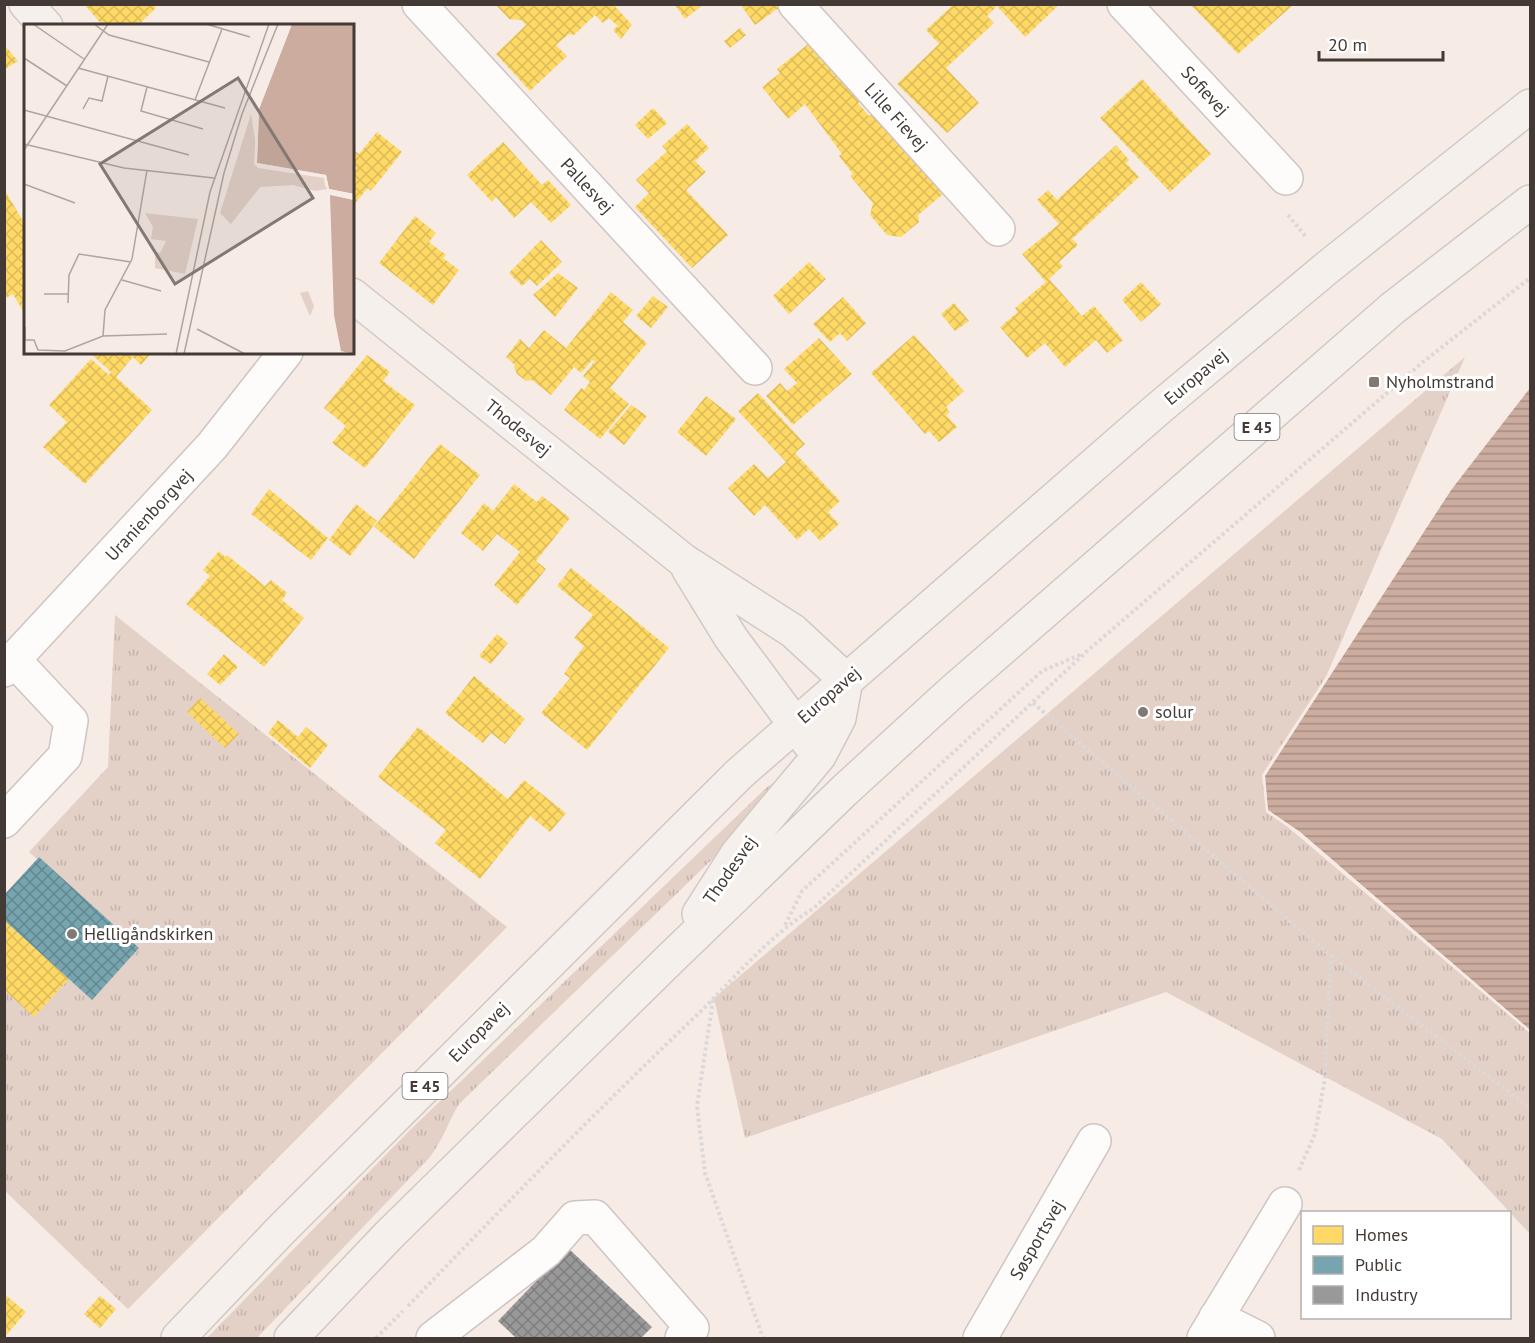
<svg xmlns="http://www.w3.org/2000/svg" width="1535" height="1343" font-family="'PT Sans',sans-serif">
  <defs>
    <pattern id="grass-tufts" width="24" height="20" patternUnits="userSpaceOnUse" patternTransform="scale(1.5)"><rect width="24" height="20" fill="#e3d0c7"/><path d="M3 7l-1-3M5 7V3M7 7l1-3M15 17l-1-3M17 17v-4M19 17l1-3" fill="none" stroke="#c4b3ac"/></pattern>
    <pattern id="water-rules" width="6" height="5" patternUnits="userSpaceOnUse" patternTransform="scale(1.5)"><rect width="6" height="5" fill="#cbac9e"/><path d="M0 2.5h6" fill="none" stroke="#a68d82"/></pattern>
    <pattern id="homes-cross-hatch" width="8" height="8" patternUnits="userSpaceOnUse" patternTransform="scale(1.5)"><rect width="8" height="8" fill="#ffd966"/><path d="M0 0l8 8M0 8l8-8" fill="none" stroke="#dcbb59"/></pattern>
    <pattern id="public-cross-hatch" width="8" height="8" patternUnits="userSpaceOnUse" patternTransform="scale(1.5)"><rect width="8" height="8" fill="#76a5af"/><path d="M0 0l8 8M0 8l8-8" fill="none" stroke="#62878f"/></pattern>
    <pattern id="industry-cross-hatch" width="8" height="8" patternUnits="userSpaceOnUse" patternTransform="scale(1.5)"><rect width="8" height="8" fill="#999"/><path d="M0 0l8 8M0 8l8-8" fill="none" stroke="#7e7e7e"/></pattern>
  </defs>
  <rect width="100%" height="100%" fill="#f7ebe6"/>
  <path fill="url(#grass-tufts)" d="M1465,357L1268,810L1530,1033V1234L1442,1139L1166,992L745,1138L714,998Z
    M115,615L507,927L128,1309L5,1191L4,990L34,1017L69,979L92,999L139,948L29,852L108,767Z
    M787,773L728,844L459,1104C448,1122 443,1140 430,1157L257,1338H207L408,1132L766,788Z"/>
  <path fill="url(#water-rules)" d="M1530,388V1030L1300,832L1268,810L1265,775L1451,490Z"/>
  <path fill="#f7ebe6" d="M1530,385L1451,490L1265,776L1268,810L1300,832L1530,1030V1033L1298,834L1266,812L1262,775L1448,489Z"/>
  <path fill="url(#homes-cross-hatch)" d="M84,4H153L156,8L137,26H103Z
    M495,4H613L632,25L621,39L613,30L618,26L609,18L603,23L595,15L574,35L569,34L556,45L567,56L530,91L496,54L526,25L521,20L509,19Z
    M674,4H704L685,19Z
    M740,4H779L780,7L755,25Z
    M954,4H1060L1025,37L997,6L987,16L994,23L946,68L979,103L947,133L897,84L939,44L926,30Z
    M1190,4H1294L1238,54Z
    M740,28L746,35L730,48L724,41Z
    M812,41L861,100L858,103L869,116L873,113L949,189L918,215L919,222L901,237L887,235L870,215L873,203L850,176L853,174L839,156L842,154L805,104L788,119L762,87L780,73L777,69Z
    M5,46L18,61L5,69Z
    M1142,79L1211,154L1170,192L1100,118Z
    M653,108L667,123L648,139L635,125Z
    M687,124L709,148L695,161L706,172L686,190L728,235L692,268L635,207L649,193L636,180L667,151L662,146Z
    M377,132L402,152L371,191L368,188L352,207V149L359,154Z
    M503,142L542,185L548,180L571,205L551,223L531,202L514,218L496,197L492,202L467,175Z
    M1116,145L1129,160L1126,163L1139,177L1072,239L1078,245L1059,262L1063,266L1049,279L1082,316L1094,306L1123,340L1107,353L1096,340L1065,367L1045,343L1027,358L1000,327L1018,312L1015,308L1046,282L1022,254L1059,224L1037,200L1048,190L1057,200Z
    M4,189L26,226V316L13,294L4,299Z
    M415,216L436,233L429,242L446,255L443,258L459,270L433,305L379,263Z
    M541,240L562,262L537,286L530,279L522,286L509,273Z
    M809,262L826,279L789,314L773,296Z
    M558,273L578,288L555,317L533,295Z
    M1141,282L1161,304L1141,322L1122,300Z
    M611,292L633,310L623,322L647,343L610,388L629,404L600,439L564,410L581,388L584,390L590,382L583,376L595,361L592,360L581,373L574,367L551,395L532,380L526,381L517,374L514,367L515,365L506,357L520,339L529,348L544,330L566,348Z
    M653,296L668,307L651,328L636,316Z
    M843,297L866,323L847,341L840,333L830,342L813,324Z
    M954,303L969,321L955,331L941,314Z
    M914,335L964,391L946,407L950,412L946,415L957,427L939,442L929,431L925,434L871,373Z
    M819,338L852,374L793,425L766,396L780,383L787,391L797,383L784,369Z
    M89,352H152L141,365L133,357L116,377L152,410L85,484L43,447L67,422L49,405L91,359L109,375L111,372Z
    M367,355L390,372L383,381L415,405L365,468L332,443L346,426L324,408Z
    M758,393L805,444L795,453L840,501L828,512L839,524L820,541L809,529L797,540L765,505L754,516L728,488L754,464L768,478L786,462L738,411Z
    M706,396L736,419L706,456L677,432Z
    M631,405L647,416L624,445L608,432Z
    M440,444L480,475L414,559L374,527Z
    M514,484L537,502L542,496L570,518L536,561L546,569L517,605L494,585L520,552L497,534L483,551L461,533L484,503L493,511Z
    M269,489L328,538L311,560L251,514Z
    M356,504L377,521L350,556L329,540Z
    M219,551L225,557L227,555L265,586L271,580L287,593L282,600L304,618L264,667L186,604L210,576L203,570Z
    M571,568L669,648L587,750L541,713L570,678L564,674L584,646L574,638L593,615L557,586Z
    M497,634L508,643L491,664L479,656Z
    M224,654L238,667L220,685L207,674Z
    M474,676L525,719L505,744L491,733L483,743L445,713Z
    M200,698L239,734L225,748L187,712Z
    M278,720L298,737L306,727L328,745L310,768L268,733Z
    M418,727L508,799L524,780L566,813L550,832L530,816L480,879L435,843L446,830L378,777Z
    M4,920L69,979L34,1017L4,990Z
    M4,1294L26,1312L4,1338Z
    M100,1296L116,1309L100,1328L84,1314Z"/>
  <path fill="url(#public-cross-hatch)" d="M39,857L139,948L92,1000L4,920V895Z"/>
  <path fill="url(#industry-cross-hatch)" d="M568,1248L652,1327L641,1338H516L498,1321Z"/>
  <g fill="none" stroke-linecap="round" stroke-linejoin="round">
    <g stroke="#cec4c1" stroke-width="36">
      <path id="minor" d="M419,4L755,368
        M795,4L998,229
        M1124,4L1286,178
        M4,670L212,446L286,352
        M4,821L65,756L71,721L14,660
        M1216,1317L1258,1338
        M433,1338L546,1251L575,1218L595,1217L692,1328L682,1338
        M980,1338L1094,1141
        M1204,1338L1285,1204"/>
    </g>
    <g stroke="#cfc9c6" stroke-width="36">
      <path id="major" d="M26,4L46,26
        M352,295L684,561L793,631L846,680
        M688,568L731,638L809,743
        M699,914L738,853L819,756L839,718L846,680
        M178,1338L281,1230L739,774L1159,408L1328,267L1530,106
        M291,1338L389,1235L669,960L845,790L952,692L1393,308L1530,202"/>
    </g>
    <path stroke="#dcd8d7" stroke-width="4" stroke-dasharray="3 3" stroke-linecap="butt" d="M1288,215L1306,237
      M1033,703L1331,956L1530,1108
      M785,925L802,891L1042,671L1082,654
      M713,1000L697,1106L705,1173L763,1338
      M1299,1170L1315,1134L1325,1078L1331,956
      M408,1306C503,1207 598,1109 697,1015C735,978 768,936 814,908L1086,652L1423,362L1530,278
      M376,1338L403,1311"/>
    <use href="#minor" stroke="#fefcfb" stroke-width="33"/>
    <use href="#major" stroke="#f6f0ed" stroke-width="33"/>
  </g>
  <g fill="#827874" stroke="#fff" stroke-width="2">
    <rect x="1368" y="376" width="12" height="12" rx="3"/>
    <circle cx="1143" cy="712" r="6"/>
    <circle cx="72" cy="934" r="6"/>
  </g>
  <g text-anchor="middle" stroke-width="6" stroke-linejoin="round" paint-order="stroke">
    <g fill="#fff" stroke="#7b7572" stroke-width="1.5">
      <rect x="1234.5" y="414" width="45" height="26" rx="4.5"/>
      <rect x="402.5" y="1073" width="45" height="26" rx="4.5"/>
    </g>
    <g font-size="16" font-weight="bold" fill="#433a36">
      <text x="1257" y="433">E 45</text>
      <text x="425" y="1092">E 45</text>
    </g>
    <g font-size="18" fill="#433a36" stroke="#fff">
      <text transform="translate(1205 91) rotate(47)" y="6">Sofievej</text>
      <text transform="translate(896 117) rotate(48)" y="6">Lille Fievej</text>
      <text transform="translate(587 186) rotate(47)" y="6">Pallesvej</text>
      <text transform="translate(1196 377) rotate(-40)" y="6">Europavej</text>
      <text transform="translate(518 428) rotate(39)" y="6">Thodesvej</text>
      <text transform="translate(149 515) rotate(-47)" y="6">Uranienborgvej</text>
      <text transform="translate(829 695) rotate(-41)" y="6">Europavej</text>
      <text transform="translate(730 870) rotate(-55)" y="6">Thodesvej</text>
      <text transform="translate(479 1032) rotate(-45)" y="6">Europavej</text>
      <text transform="translate(1037 1240) rotate(-60)" y="6">Søsportsvej</text>
    </g>
    <g font-size="18" fill="#433a36" stroke="#fff" text-anchor="start">
      <text x="1386" y="388">Nyholmstrand</text>
      <text x="1155" y="718">solur</text>
      <text x="84" y="940">Helligåndskirken</text>
    </g>
  </g>
  <g transform="translate(24 24)">
    <rect width="330" height="330" fill="#f7ebe6"/>
    <path d="M227,90L235,141L302,151L303,165L291,167L269,161L236,163L207,200L196,189ZM121,189L174,195L161,250L131,244V228L136,229L142,217L127,215L129,203Z" fill="#e3d0c7"/>
    <path d="M284,267L290,282L286,292L276,269Z" fill="#e3d0c7"/>
    <path d="M268,0H330V170L305,165L302,151L233,139L235,85ZM306,171L330,176V330L317,327L310,291Z" fill="#cbac9e"/>
    <path d="M264,0H268L235,85L233,139L302,151L305,165L330,170V176L309,171L301,162L300,154L234,144L230,140L233,84Z" fill="#f7ebe6"/>
    <path fill="none" stroke="#afa4a0" stroke-width="1.5" d="M9,0L60,35M70,0L85,11L185,38M182,0L226,13M0,34L43,62M54,44L201,84M123,63L117,87L179,105M171,76L198,5M59,85L65,74L78,77L84,52M0,86L165,131M0,120L100,144L190,154M0,126L84,0M0,160L51,179M98,256L137,267M20,270H44M44,279L45,251L55,230L107,238M1,303V316H10L14,326L41,327L79,312L143,310M173,305L221,330M79,312L81,286L108,235L123,146M152,330L186,168L245,0M160,330L200,149L218,90L254,0"/>
    <path fill="#827874" fill-opacity="0.15" stroke="#827874" stroke-width="3" d="M214,54L289,174L151,260L76,140Z"/>
    <rect width="330" height="330" fill="none" stroke="#433a36" stroke-width="3"/>
  </g>
  <rect width="1535" height="1343" fill="none" stroke="#433a36" stroke-width="12"/>
  <rect x="1301" y="1211" width="210" height="108" fill="#ffffff" stroke="#b4b0af" stroke-width="1.5"/>
  <rect x="1313" y="1226" width="30" height="18" fill="#ffd966" stroke="#b4b0af" stroke-width="1.5"/>
  <text x="1355" y="1241" font-size="18" fill="#433a36">Homes</text>
  <rect x="1313" y="1256" width="30" height="18" fill="#76a5af" stroke="#b4b0af" stroke-width="1.5"/>
  <text x="1355" y="1271" font-size="18" fill="#433a36">Public</text>
  <rect x="1313" y="1286" width="30" height="18" fill="#999999" stroke="#b4b0af" stroke-width="1.5"/>
  <text x="1355" y="1301" font-size="18" fill="#433a36">Industry</text>
  <path d="M1319 51v9h124v-9" fill="none" stroke="#433a36" stroke-width="3"/>
  <text x="1328" y="51" font-size="18" fill="#433a36" stroke="#ffffff" stroke-width="4.5" paint-order="stroke">20 m</text>
</svg>
